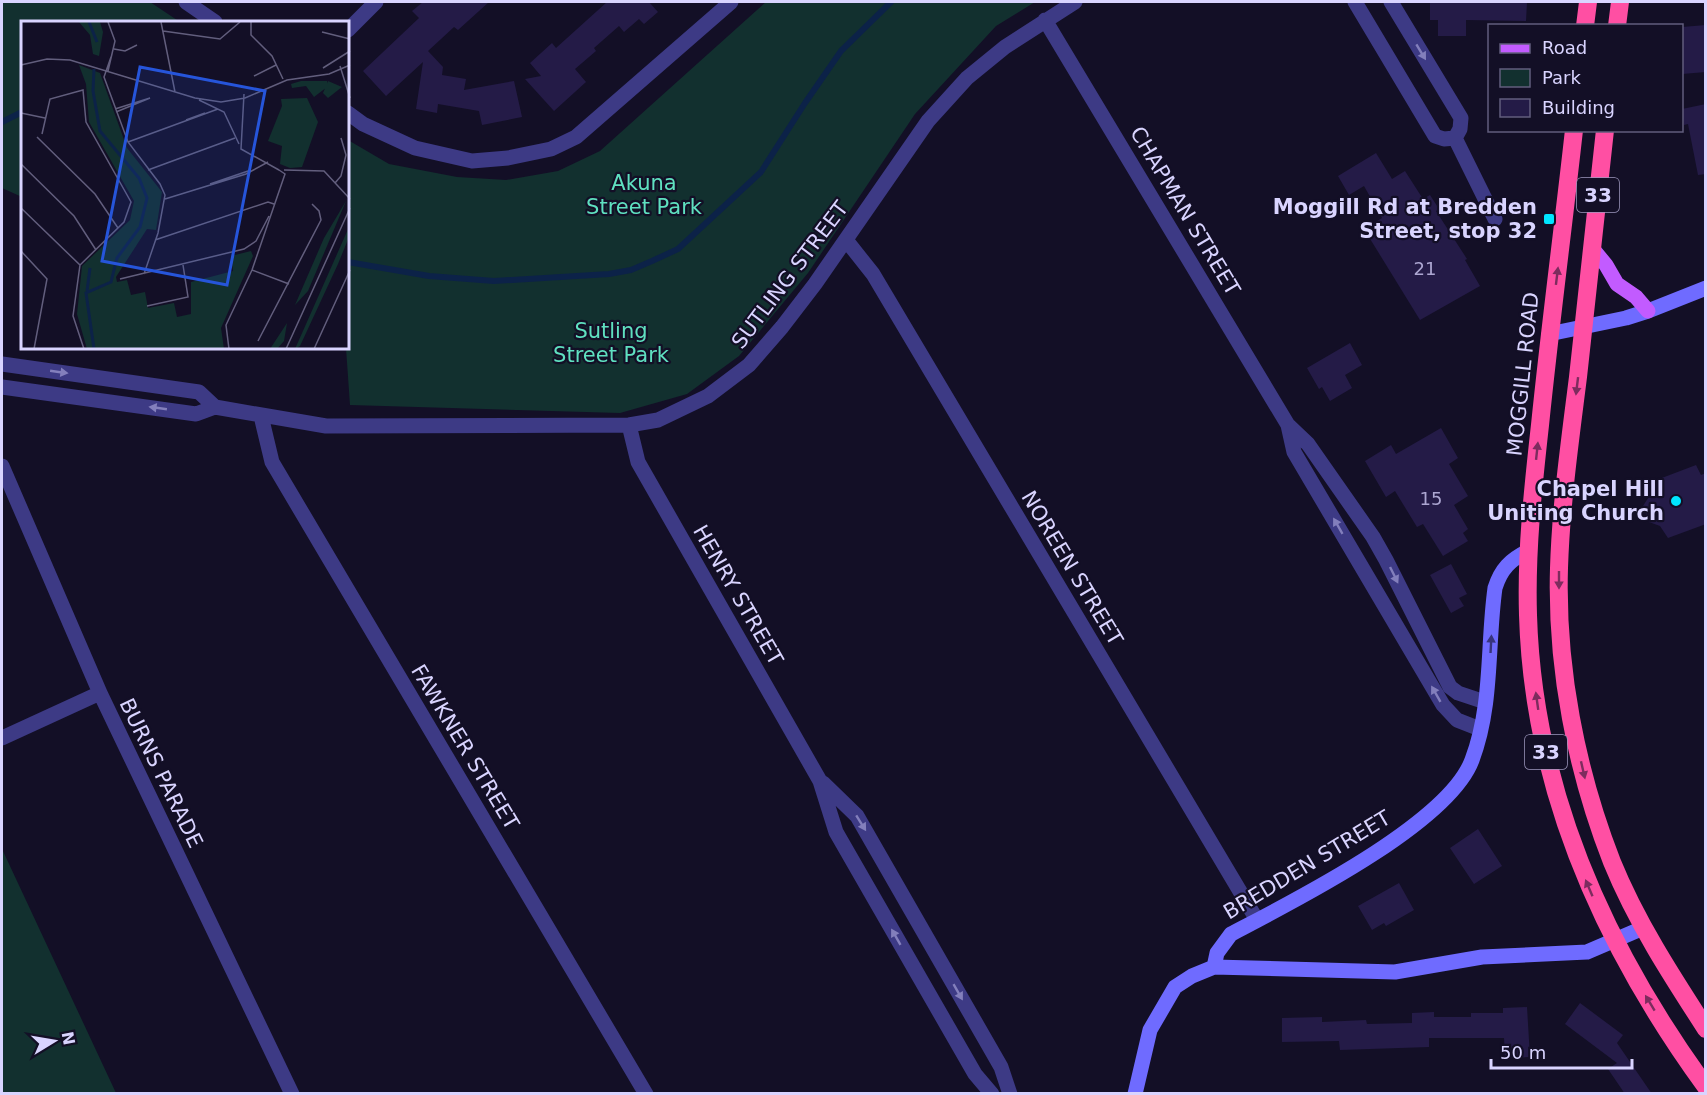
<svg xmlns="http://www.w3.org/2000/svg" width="1707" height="1095" font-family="'DejaVu Sans',sans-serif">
  <rect width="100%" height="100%" fill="#130f26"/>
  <path fill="#12302f" d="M2,2H150L180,22H22V197L2,188Z
    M766,2H1035L996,26L915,114L808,273L739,356L687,394L620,413L350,405L346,348H348V140L389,164L457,177L506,180L558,171L600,151Z
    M2,849L116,1093H2Z"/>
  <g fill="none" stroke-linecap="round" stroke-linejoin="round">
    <path stroke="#0c2248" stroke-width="6" d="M2,122L22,112
      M348,262L429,276L494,281L609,274L631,270L652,261L678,249L761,172L805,103L841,51L891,2"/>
  </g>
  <path fill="#241b47" d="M423,2H489L458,30L454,27L428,51L443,67L442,75L466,79L464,90L514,81L522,117L482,125L479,111L438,104L437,113L416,109L423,62L386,96L363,71L419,18L412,11Z
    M607,2H649L658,12L644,24L639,19L624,32L619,26L594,48L596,51L575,69L586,82L554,111L525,79L541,76L530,63L552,43L556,48Z
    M1430,2H1527L1526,21L1466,20V36H1438V20H1430Z
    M1706,25V72L1682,74V27Z
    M1706,104V174L1698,175L1688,124L1684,125L1682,109Z
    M1376,153L1392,179L1405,171L1423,199L1430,195L1439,209L1436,211L1467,259L1465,260L1480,286L1420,320L1364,229L1382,218L1364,186L1349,195L1338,176Z
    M1350,343L1362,365L1345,375L1352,388L1330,401L1322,387L1319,389L1307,368Z
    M1441,428L1458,458L1449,464L1468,496L1454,505L1468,529L1463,533L1468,541L1443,556L1423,524L1417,527L1395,491L1386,497L1365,461L1391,445L1396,454Z
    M1696,465L1701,475L1706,473V524L1668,538L1660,526L1649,522L1643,506L1650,495L1646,484Z
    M1451,564L1467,594L1459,598L1464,606L1451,613L1430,575Z
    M1478,829L1502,866L1474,884L1450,848Z
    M1399,883L1414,910L1386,926L1384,923L1372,930L1358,906Z
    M1580,1003L1623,1035L1617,1043L1652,1094H1625L1608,1069L1617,1063L1565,1024Z
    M1527,1007L1530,1057L1505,1058L1504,1038H1429V1047L1340,1050L1339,1041L1282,1042V1018L1322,1017V1022L1366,1020L1367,1024L1412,1023V1013L1434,1012V1017H1471V1013H1503V1008Z"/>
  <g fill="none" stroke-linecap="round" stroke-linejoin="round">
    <path stroke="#3d3a85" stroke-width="15" d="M186,2L215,22
      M1355,2L1435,136L1444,139L1455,138L1460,129L1461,118L1391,2
      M1045,20L1288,425L1308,444L1373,537L1386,560L1450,687L1458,693L1485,702
      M348,30L376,2
      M348,113L363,124L415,148L472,161L508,158L551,149L576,137L731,2
      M1455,138L1495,219
      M846,240L873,274L1257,920
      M2,364L199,392L215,407
      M2,387L196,414L215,407L326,426L629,425L658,420L708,396L749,365L782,327L815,284L928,121L967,78L1005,47L1075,2
      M261,416L272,462L646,1094
      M629,425L638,462L820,781L836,832L975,1074L992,1094
      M1288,425L1294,452L1443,705L1457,720L1480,729
      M2,466L100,693L292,1094
      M2,738L100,693
      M823,783L857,816L1001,1067L1010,1094"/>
    <path stroke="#6f6bff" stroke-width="15" d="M1549,334L1626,318L1648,311L1706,288
      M1214,967L1217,953L1231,934C1292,902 1448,824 1472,760C1493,705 1487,645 1495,588C1501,569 1510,560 1528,551
      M1135,1094L1150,1030L1175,987L1192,976L1214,967L1395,972L1482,957L1587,952L1643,928"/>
    <path stroke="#c25bff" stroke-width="15" d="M1592,248L1606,265L1617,284L1636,297L1648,311"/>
    <path stroke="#ff4fa3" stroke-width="18" d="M1585,26L1588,2
      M1617,26L1620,2
      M1574,130C1563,229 1550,327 1540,425C1533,488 1526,551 1528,615C1533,790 1604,947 1706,1087
      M1605,130C1596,213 1587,295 1578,377C1570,441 1561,504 1559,568C1556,667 1576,770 1612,862C1636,921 1671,975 1706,1029"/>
  </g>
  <defs><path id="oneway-solid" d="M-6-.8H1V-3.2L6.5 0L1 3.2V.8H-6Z" transform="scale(1.5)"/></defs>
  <g fill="#837fbc">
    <use href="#oneway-solid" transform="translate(1421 52) rotate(59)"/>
    <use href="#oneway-solid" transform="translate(59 372) rotate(8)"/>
    <use href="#oneway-solid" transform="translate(158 408) rotate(-172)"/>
    <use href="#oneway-solid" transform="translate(1338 526) rotate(-120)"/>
    <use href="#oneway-solid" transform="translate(1394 575) rotate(64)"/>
    <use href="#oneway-solid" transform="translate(1436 694) rotate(-120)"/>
    <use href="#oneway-solid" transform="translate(861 823) rotate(58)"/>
    <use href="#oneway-solid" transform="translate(896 937) rotate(-120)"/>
    <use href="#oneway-solid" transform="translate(958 992) rotate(60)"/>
  </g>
  <g fill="#7d2c5e">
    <use href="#oneway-solid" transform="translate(1557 276) rotate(-83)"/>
    <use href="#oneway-solid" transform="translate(1577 386) rotate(97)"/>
    <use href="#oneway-solid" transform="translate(1537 451) rotate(-84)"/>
    <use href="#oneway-solid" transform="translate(1559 580) rotate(90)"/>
    <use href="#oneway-solid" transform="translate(1537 701) rotate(-98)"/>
    <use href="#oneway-solid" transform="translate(1583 770) rotate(77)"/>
    <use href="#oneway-solid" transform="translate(1589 888) rotate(-113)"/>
    <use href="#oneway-solid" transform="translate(1650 1003) rotate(-121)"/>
  </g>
  <use fill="#38347d" href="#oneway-solid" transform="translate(1491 644) rotate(-87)"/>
  <g fill="#00e5ff" stroke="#130f26" stroke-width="2">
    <rect x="1543" y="213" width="12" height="12" rx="3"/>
    <circle cx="1676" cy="501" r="6"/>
  </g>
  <g text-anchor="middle" stroke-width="4.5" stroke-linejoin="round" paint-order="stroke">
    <g font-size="18" fill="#aca6d1">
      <text x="1425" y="275">21</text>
      <text x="1431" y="505">15</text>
    </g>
    <g fill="#130f26" stroke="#9e99be" stroke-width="1.5">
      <rect x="1577" y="178" width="42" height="34" rx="4.5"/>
      <rect x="1525" y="735" width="42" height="34" rx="4.5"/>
    </g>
    <g font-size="20" font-weight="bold" fill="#d9d4ff">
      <text x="1598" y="202">33</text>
      <text x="1546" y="759">33</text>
    </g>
    <g font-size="21" fill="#5fe0c0" stroke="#130f26">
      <text x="644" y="190">Akuna<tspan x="644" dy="24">Street Park</tspan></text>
      <text x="611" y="338">Sutling<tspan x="611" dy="24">Street Park</tspan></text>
    </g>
    <g font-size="21" font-weight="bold" fill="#d9d4ff" stroke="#130f26" text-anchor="end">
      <text x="1537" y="214">Moggill Rd at Bredden<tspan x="1537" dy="24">Street, stop 32</tspan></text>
      <text x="1664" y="496">Chapel Hill<tspan x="1664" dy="24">Uniting Church</tspan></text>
    </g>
    <g font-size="21" fill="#d9d4ff" stroke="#130f26">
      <text transform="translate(1185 211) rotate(59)" y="7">CHAPMAN STREET</text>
      <text transform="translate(790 275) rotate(-53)" y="7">SUTLING STREET</text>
      <text transform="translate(1523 374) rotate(-84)" y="7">MOGGILL ROAD</text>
      <text transform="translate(1072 568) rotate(59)" y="7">NOREEN STREET</text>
      <text transform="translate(738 595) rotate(60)" y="7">HENRY STREET</text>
      <text transform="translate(465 747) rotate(59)" y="7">FAWKNER STREET</text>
      <text transform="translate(161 773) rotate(64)" y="7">BURNS PARADE</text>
      <text transform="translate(1307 865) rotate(-31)" y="7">BREDDEN STREET</text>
    </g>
  </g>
  <g transform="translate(21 21)">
    <rect width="328" height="328" fill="#130f26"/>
    <path d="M58,1H79L82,11L78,35L72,33L69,14ZM58,44L79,52L106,127L141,171L135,209L126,208L95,256L96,261L106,259L110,274L124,271L127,287L153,282L156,296L170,293V261L212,250L210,235L230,230L232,235L200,307L203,328H66L56,293L61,245L109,199L113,180L68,101L65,63ZM280,60H306V66L293,76L285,65L271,67L270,63ZM307,60L321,66L307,77L302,72ZM286,77L297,101L281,146L269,147L259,143L261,125L247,120L261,85L260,78ZM325,180L287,270L274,284L303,217ZM328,206V216L317,243L279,325L274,328ZM266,302L263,320L256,328H249Z" fill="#12302f"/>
    <path fill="none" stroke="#0c2248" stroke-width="3" d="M68,1L76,21M66,270L69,247M73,328L65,272L90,261L96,237L119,206L126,177L118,157L79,110L72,70L73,48"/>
    <path fill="none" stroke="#625e7d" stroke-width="1.5" d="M87,1L94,20L87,50M140,1L154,71M230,1V14L251,35L262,58M142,10L199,18L219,1M301,11L329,18M93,28L104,30L116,24M90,36L83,56L107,121L139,163L144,174L137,212L123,253M0,44L26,38L49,39L174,77L200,81L224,77L266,59L308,53L329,44M319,45L329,77M302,47L329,30M233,55L255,44M223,73L220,128L258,149M178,79L203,91L218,123M94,88L129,77L95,91M0,92L24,97M165,99L184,92M21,113L29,78L62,69L65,101L110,181L103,201L59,244L52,295L63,328M16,116L74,173L97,207M107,121L197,88M0,143L53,195L75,229M127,149L214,117M263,149L303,150L329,178M314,162L320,155L325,134L320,117M189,163L230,149M144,178L225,153L247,141M0,187L59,244M134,219L247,181L253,183M0,230L26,258L13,328M231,249L268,263M99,258L223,228L235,220L248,195M126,285L167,276L162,244M237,320L300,199L298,190L291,183M208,328L205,304L231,249L264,153L258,149M265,328L329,187M293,328L329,249"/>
    <path fill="#2655da" fill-opacity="0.15" stroke="#2655da" stroke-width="3" d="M119,46L244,70L206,264L81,240Z"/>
    <rect width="328" height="328" fill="none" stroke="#d9d4ff" stroke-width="3"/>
  </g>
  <rect width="1707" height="1095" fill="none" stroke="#d9d4ff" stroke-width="6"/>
  <rect x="1488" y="24" width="195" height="108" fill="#130f26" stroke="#625e7d" stroke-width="1.5"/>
  <rect x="1500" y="44" width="30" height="9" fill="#c25bff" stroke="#625e7d" stroke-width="1.5"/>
  <text x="1542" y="54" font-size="18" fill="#d9d4ff">Road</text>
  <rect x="1500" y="69" width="30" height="18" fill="#12302f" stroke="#625e7d" stroke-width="1.5"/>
  <text x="1542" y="84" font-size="18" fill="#d9d4ff">Park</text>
  <rect x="1500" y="99" width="30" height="18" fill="#241b47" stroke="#625e7d" stroke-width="1.5"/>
  <text x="1542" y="114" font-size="18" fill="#d9d4ff">Building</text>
  <g transform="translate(54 1041) rotate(79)" stroke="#130f26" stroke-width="4.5" paint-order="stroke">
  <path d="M0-4.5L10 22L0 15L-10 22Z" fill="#d9d4ff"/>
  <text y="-9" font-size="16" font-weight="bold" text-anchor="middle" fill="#d9d4ff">N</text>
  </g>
  <path d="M1491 1059v9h141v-9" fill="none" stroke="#d9d4ff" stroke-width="3"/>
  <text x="1500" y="1059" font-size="18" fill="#d9d4ff" stroke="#130f26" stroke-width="4.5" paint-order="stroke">50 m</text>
</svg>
